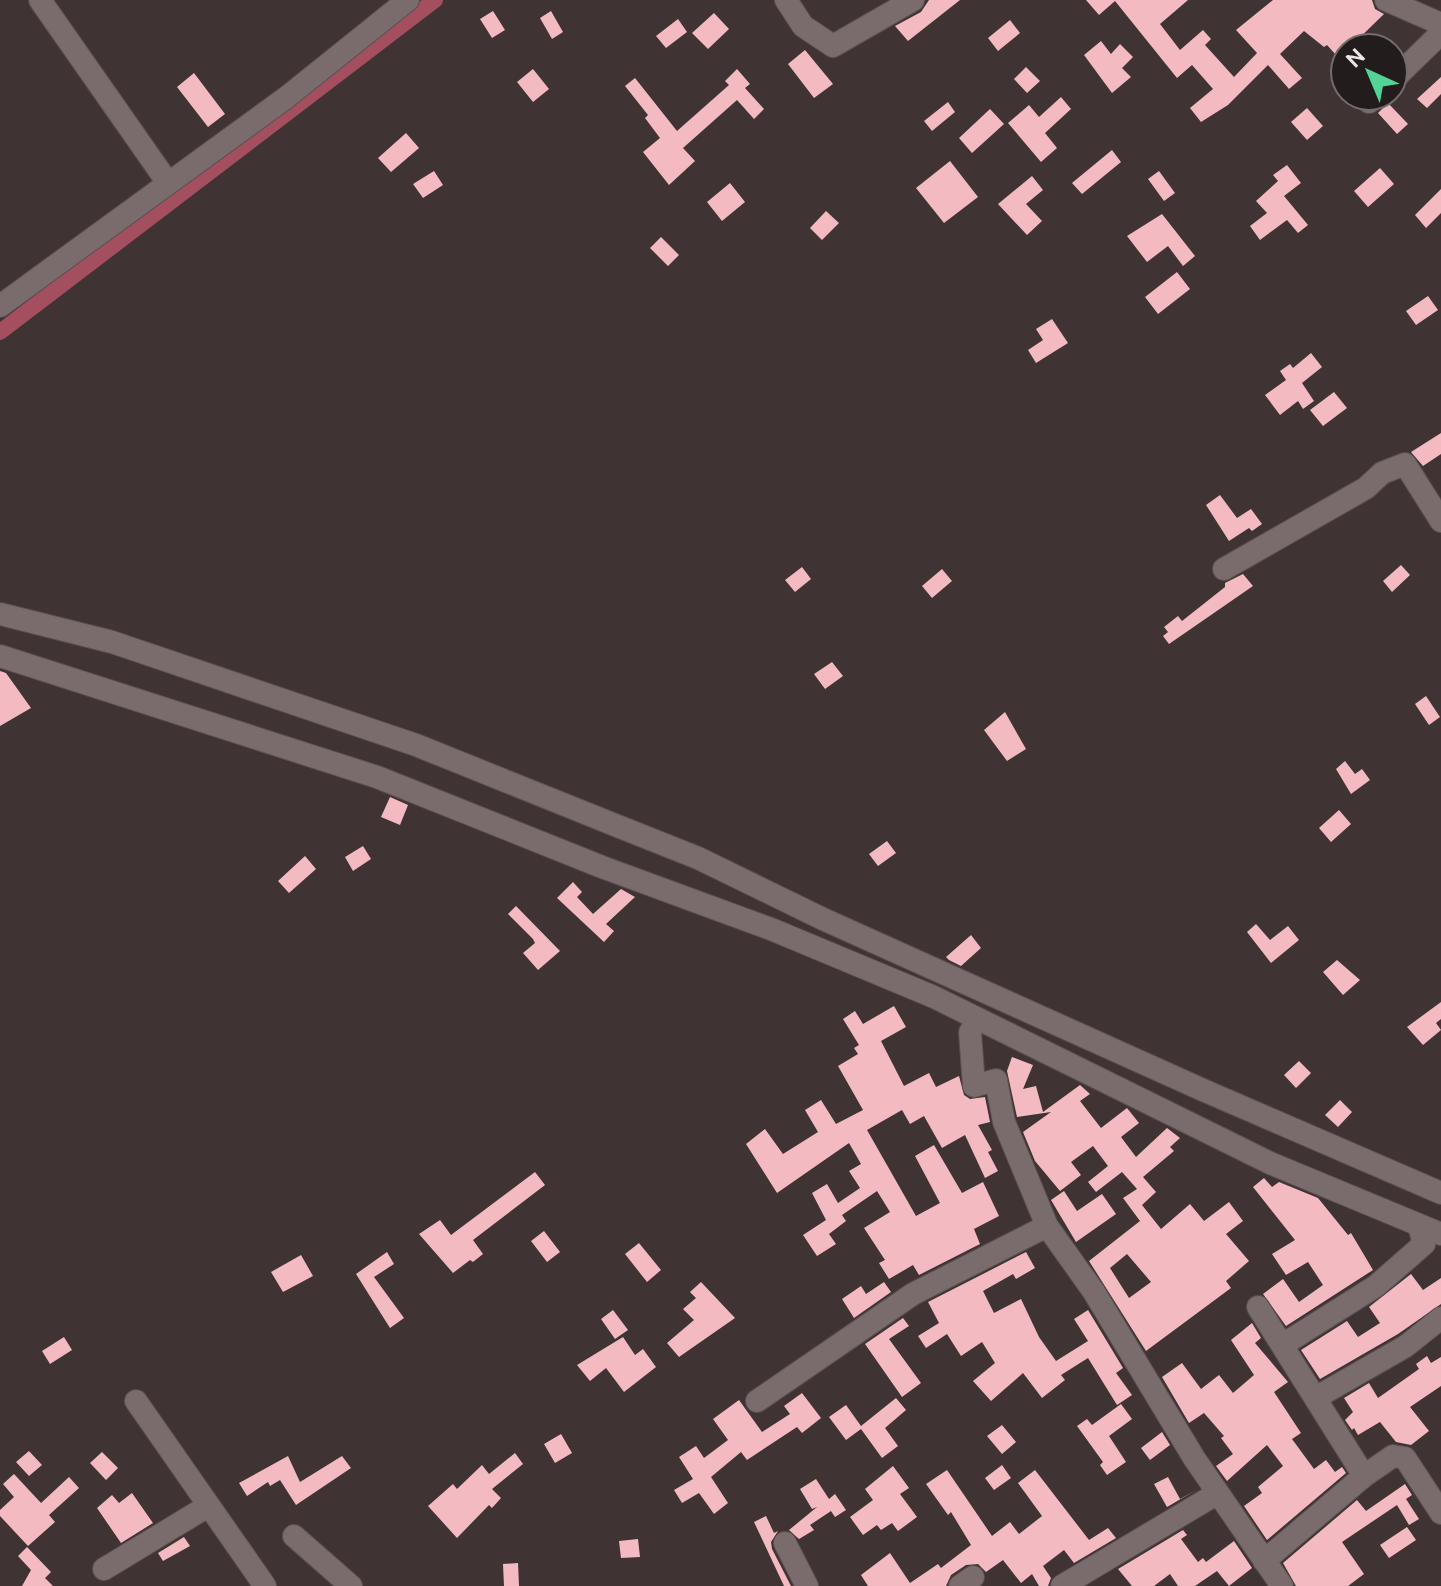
<svg xmlns="http://www.w3.org/2000/svg" width="1441" height="1586" font-family="Ubuntu,sans-serif">
  <rect width="100%" height="100%" fill="#403334"/>
  <g fill="none" stroke-linecap="round" stroke-linejoin="round">
    <path stroke="#a44f5f" stroke-width="16" d="M0,332L435,0"/>
  </g>
  <path fill="#f4bac2" fill-rule="evenodd" d="M960,0L908,41L895,26L921,12L929,0Z
    M1086,0H1188L1160,24L1180,50L1203,30L1211,39L1205,45L1234,77L1257,53L1236,30L1273,0H1372L1375,9L1384,14L1349,48H1345V65L1327,45L1324,47L1304,31L1280,54L1302,78L1289,89L1268,65L1228,105L1201,122L1190,108L1213,89L1192,65L1177,78L1115,1L1099,15Z
    M493,11L505,30L492,38L480,19Z
    M551,11L563,32L552,39L540,18Z
    M714,13L729,29L708,49L692,33Z
    M678,19L687,32L666,48L656,36Z
    M1010,20L1020,33L998,51L988,38Z
    M1101,41L1111,54L1120,44L1133,57L1122,68L1131,77L1112,93L1084,55Z
    M805,50L833,84L814,98L788,64Z
    M1026,67L1040,81L1027,93L1014,79Z
    M533,69L549,89L533,102L517,82Z
    M737,69L750,84L745,88L764,109L754,119L737,100L683,148L695,161L669,185L643,152L660,138L645,118L648,115L625,86L635,78L677,131L729,85L725,81Z
    M194,73L225,114L208,127L177,87Z
    M1441,77V94L1427,108L1417,99Z
    M1061,97L1071,109L1045,133L1057,148L1041,162L1008,123L1029,105L1039,117Z
    M948,102L955,112L932,131L924,121Z
    M1388,103L1408,124L1397,134L1378,113Z
    M1307,108L1323,126L1307,140L1291,122Z
    M990,109L1004,124L972,153L959,138Z
    M406,133L419,148L391,172L378,158Z
    M1112,150L1121,162L1082,194L1072,183Z
    M950,161L978,197L944,223L916,188Z
    M1287,165L1301,183L1284,196L1308,225L1298,233L1287,220L1260,240L1250,226L1267,213L1256,201L1278,181L1273,175Z
    M1380,168L1394,184L1368,207L1354,191Z
    M434,171L443,185L423,198L413,184Z
    M1159,171L1175,193L1164,201L1148,179Z
    M1032,176L1043,190L1026,204L1042,221L1027,235L998,204Z
    M730,183L745,202L722,221L707,202Z
    M1441,189V213L1426,228L1415,215Z
    M826,211L839,223L822,240L810,228Z
    M1162,214L1195,256L1183,266L1168,246L1147,262L1127,236Z
    M661,237L679,255L668,266L650,248Z
    M1177,272L1190,289L1158,314L1145,297Z
    M1428,296L1438,310L1416,325L1406,311Z
    M1052,319L1068,343L1036,363L1028,350L1043,340L1036,329Z
    M1311,353L1322,367L1302,383L1314,401L1303,409L1298,401L1280,415L1265,395L1286,380L1280,371L1290,364L1293,368Z
    M1334,392L1347,408L1323,426L1310,410Z
    M1441,433V454L1423,466L1411,452Z
    M1220,495L1237,518L1251,509L1262,524L1252,531L1249,528L1229,541L1206,505Z
    M1401,565L1410,575L1392,592L1383,581Z
    M802,567L811,579L795,592L785,580Z
    M942,569L952,581L932,598L922,586Z
    M1243,574L1253,586L1169,644L1163,636L1168,632L1164,627L1178,616L1182,621L1225,587V583Z
    M832,662L843,676L825,689L814,674Z
    M0,671L6,673L31,708L0,726Z
    M1426,696L1440,717L1429,725L1415,704Z
    M1005,712L1026,749L1007,761L984,730Z
    M1345,761L1355,774L1362,769L1370,780L1351,794L1336,769Z
    M390,797L408,805L400,825L381,817Z
    M1339,810L1351,824L1331,842L1319,828Z
    M887,841L896,853L878,866L869,854Z
    M363,846L371,859L353,871L345,857Z
    M305,856L316,869L289,893L278,881Z
    M573,882L582,892L577,897L593,914L621,889L635,897L606,924L614,931L604,942L557,898Z
    M516,906L560,951L538,970L523,953L535,943L533,939L508,914Z
    M1256,924L1270,940L1288,926L1299,940L1271,963L1247,932Z
    M971,935L981,948L961,966L949,960L946,957Z
    M1337,960L1360,980L1343,995L1323,972Z
    M1441,1002V1019L1436,1023L1441,1030L1423,1045L1407,1027Z
    M894,1006L906,1027L881,1041L904,1086L929,1073L936,1087L959,1076L964,1095L970,1099L985,1097L990,1122L978,1125L992,1150L988,1152L998,1171L985,1178L965,1135L942,1148L924,1116L910,1124L902,1110L867,1130L916,1216L940,1203L915,1156L934,1145L962,1193L983,1182L999,1216L974,1229L980,1244L919,1275L913,1265L889,1279L879,1263L885,1260L864,1228L890,1212L877,1191L842,1215L846,1221L829,1234L836,1244L817,1256L803,1235L826,1220L812,1193L827,1184L838,1203L860,1188L849,1171L861,1164L849,1143L777,1193L746,1144L765,1129L783,1154L818,1132L805,1110L821,1100L836,1124L863,1110L838,1066L858,1054L854,1048L859,1045L843,1019L855,1011L863,1024Z
    M1012,1057L1033,1065L1023,1089L1036,1086L1043,1112L1080,1085L1090,1094L1080,1101L1101,1128L1127,1108L1139,1123L1121,1137L1136,1157L1167,1128L1180,1138L1170,1147L1174,1151L1143,1177L1156,1192L1142,1205L1161,1229L1190,1204L1204,1221L1229,1202L1243,1221L1226,1234L1249,1261L1226,1281L1231,1288L1146,1351L1089,1261L1140,1221L1123,1198L1137,1189L1122,1172L1096,1192L1088,1182L1108,1166L1093,1146L1071,1162L1081,1175L1060,1191L1035,1161L1023,1132L1051,1112L1017,1117L1007,1071ZM1127,1254L1151,1282L1129,1298L1110,1268Z
    M1299,1061L1311,1073L1296,1088L1284,1075Z
    M1340,1100L1352,1112L1338,1127L1325,1115Z
    M535,1172L545,1185L473,1240L483,1254L473,1262L470,1260L453,1273L419,1234L440,1220L451,1235Z
    M1264,1178L1272,1187L1279,1182L1318,1198L1348,1235L1351,1233L1373,1270L1286,1326L1263,1294L1283,1279L1299,1302L1323,1285L1308,1262L1286,1275L1272,1254L1295,1240L1253,1187Z
    M1064,1191L1077,1211L1102,1194L1116,1214L1076,1242L1051,1200Z
    M544,1231L560,1252L547,1262L531,1241Z
    M639,1243L661,1270L647,1282L625,1254Z
    M387,1252L394,1264L374,1277L404,1318L390,1328L356,1274Z
    M1026,1252L1035,1268L1016,1279L1013,1274L983,1291L994,1313L1021,1299L1039,1337L1056,1361L1088,1341L1074,1319L1088,1310L1123,1368L1116,1373L1132,1395L1117,1405L1088,1358L1061,1375L1065,1380L1042,1398L1023,1373L991,1401L973,1381L995,1363L982,1342L961,1356L947,1334L926,1348L918,1336L939,1323L928,1302Z
    M301,1255L313,1276L283,1292L271,1272Z
    M1411,1274L1423,1290L1441,1278V1304L1398,1334L1320,1379L1301,1350L1347,1321L1358,1337L1380,1323L1369,1307Z
    M701,1282L735,1318L679,1357L667,1343L694,1320L683,1309L696,1298L690,1292Z
    M884,1282L891,1292L854,1318L842,1299L861,1286L866,1294Z
    M613,1310L628,1330L615,1339L601,1319Z
    M903,1318L909,1326L889,1339L921,1383L902,1397L865,1344Z
    M1252,1323L1261,1338L1255,1343L1288,1382L1274,1392L1301,1433L1292,1439L1314,1469L1326,1460L1335,1472L1342,1467L1346,1473L1267,1540L1244,1506L1262,1493L1258,1487L1283,1466L1267,1445L1227,1481L1216,1466L1233,1454L1221,1438L1224,1436L1204,1413L1189,1423L1162,1377L1182,1363L1201,1389L1219,1375L1233,1393L1254,1375L1231,1340Z
    M64,1337L72,1350L50,1364L42,1351Z
    M623,1337L635,1355L643,1349L656,1367L624,1392L606,1368L590,1381L577,1365Z
    M1427,1356L1431,1363L1441,1357V1386L1410,1407L1429,1431L1411,1445L1396,1442L1380,1422L1358,1435L1354,1428L1352,1430L1345,1420L1353,1412L1344,1398L1369,1383L1378,1398L1419,1369L1416,1364Z
    M802,1393L821,1418L802,1433L797,1427L747,1460L741,1452L711,1477L728,1503L714,1514L699,1493L682,1503L674,1490L693,1479L679,1457L696,1446L704,1458L728,1440L713,1419L739,1400L762,1432L790,1414L784,1406Z
    M896,1398L906,1410L885,1428L898,1446L882,1458L861,1429L846,1440L829,1417L846,1405L861,1426Z
    M1121,1404L1132,1419L1109,1436L1126,1462L1107,1475L1100,1465L1103,1462L1077,1426L1087,1419L1092,1425Z
    M1002,1425L1016,1442L1002,1454L987,1436Z
    M1162,1432L1170,1445L1150,1460L1141,1448Z
    M561,1434L572,1453L555,1463L544,1444Z
    M29,1451L42,1465L29,1476L16,1462Z
    M102,1452L118,1468L106,1480L90,1463Z
    M515,1453L523,1464L492,1489L501,1498L492,1508L489,1505L457,1538L428,1506L453,1484L457,1489L482,1465L489,1474Z
    M288,1456L300,1482L342,1456L351,1468L296,1505L280,1480L270,1486L268,1482L247,1496L239,1483Z
    M1002,1465L1011,1478L994,1490L985,1478Z
    M893,1466L909,1488L900,1494L917,1517L898,1531L892,1523L881,1530L877,1525L863,1535L850,1517L873,1500L865,1489Z
    M947,1470L992,1536L1010,1522L1019,1534L1042,1516L1018,1483L1035,1470L1089,1540L1108,1528L1116,1538L1074,1563L1064,1550L1043,1566L1051,1578L1048,1586H1039L1032,1574L1021,1583L1003,1560L986,1572L978,1564L966,1565L951,1575L946,1586H868L861,1575L890,1553L910,1583L938,1564L941,1568L971,1545L951,1512L948,1515L926,1484Z
    M14,1474L41,1503L69,1477L79,1488L49,1515L55,1522L28,1546L0,1516V1510L14,1497L3,1484Z
    M1168,1477L1180,1499L1198,1489L1167,1507L1154,1484Z
    M816,1479L829,1499L835,1494L846,1510L835,1517L831,1511L810,1525L814,1530L799,1539L789,1530L817,1507L812,1509L800,1489Z
    M1405,1484L1412,1495L1406,1499L1419,1519L1409,1525L1397,1505L1342,1542L1364,1574L1348,1586H1296L1283,1563L1357,1500L1366,1511Z
    M132,1493L153,1523L121,1543L97,1508L112,1495L119,1503Z
    M766,1516L774,1533L778,1531L771,1542L772,1549L791,1586H784L754,1522Z
    M1407,1527L1416,1540L1389,1558L1380,1545Z
    M1183,1530L1187,1535L1181,1539L1198,1562L1203,1558L1206,1562L1234,1541L1252,1568L1229,1586L1217,1571L1195,1586H1178L1170,1574L1154,1586H1132L1118,1569Z
    M184,1537L190,1546L163,1561L158,1553Z
    M638,1539L640,1557L621,1558L619,1541Z
    M27,1547L51,1572L45,1578L53,1586H22L31,1570L18,1556Z
    M518,1563L519,1586H504L503,1564Z"/>
  <g fill="none" stroke-linecap="round" stroke-linejoin="round">
    <g stroke="#5a4f51" stroke-width="24">
      <path id="minor" d="M40,0L168,183
        M786,0L803,26L833,46L913,0
        M1386,0L1441,24
        M1393,80L1441,33
        M1369,102L1375,96
        M0,306L287,97L408,0
        M1224,569L1366,488L1382,473L1405,464L1441,521
        M0,614L112,642L416,745L615,825L698,858L823,919L1203,1090L1441,1193
        M0,656L377,777L602,867L771,929L934,997L1270,1163L1441,1234
        M970,1032L974,1086L996,1080L1004,1122L1047,1226L1094,1292L1194,1458L1282,1586
        M1258,1307L1364,1476
        M1284,1344L1376,1286L1424,1244L1419,1226
        M1317,1397L1406,1346L1441,1318
        M136,1401L265,1586
        M757,1401L913,1294L1047,1226
        M294,1536L351,1586
        M785,1543L807,1586
        M1264,1561L1364,1476L1393,1456L1405,1458L1441,1513
        M104,1569L208,1506
        M960,1586L973,1577
        M1062,1586L1218,1493"/>
    </g>
    <use href="#minor" stroke="#7a6b6d" stroke-width="22"/>
  </g>
  <g transform="translate(1369 72) rotate(316)"><circle r="38" fill="#221c1d" stroke="#736c6d" stroke-width="2"/>
  <path d="M0-6L14 30L0 20L-14 30Z" fill="#53d396"/>
  <text y="-12" font-size="22" font-weight="bold" text-anchor="middle" fill="#ede5e6">N</text>
  </g>
</svg>
